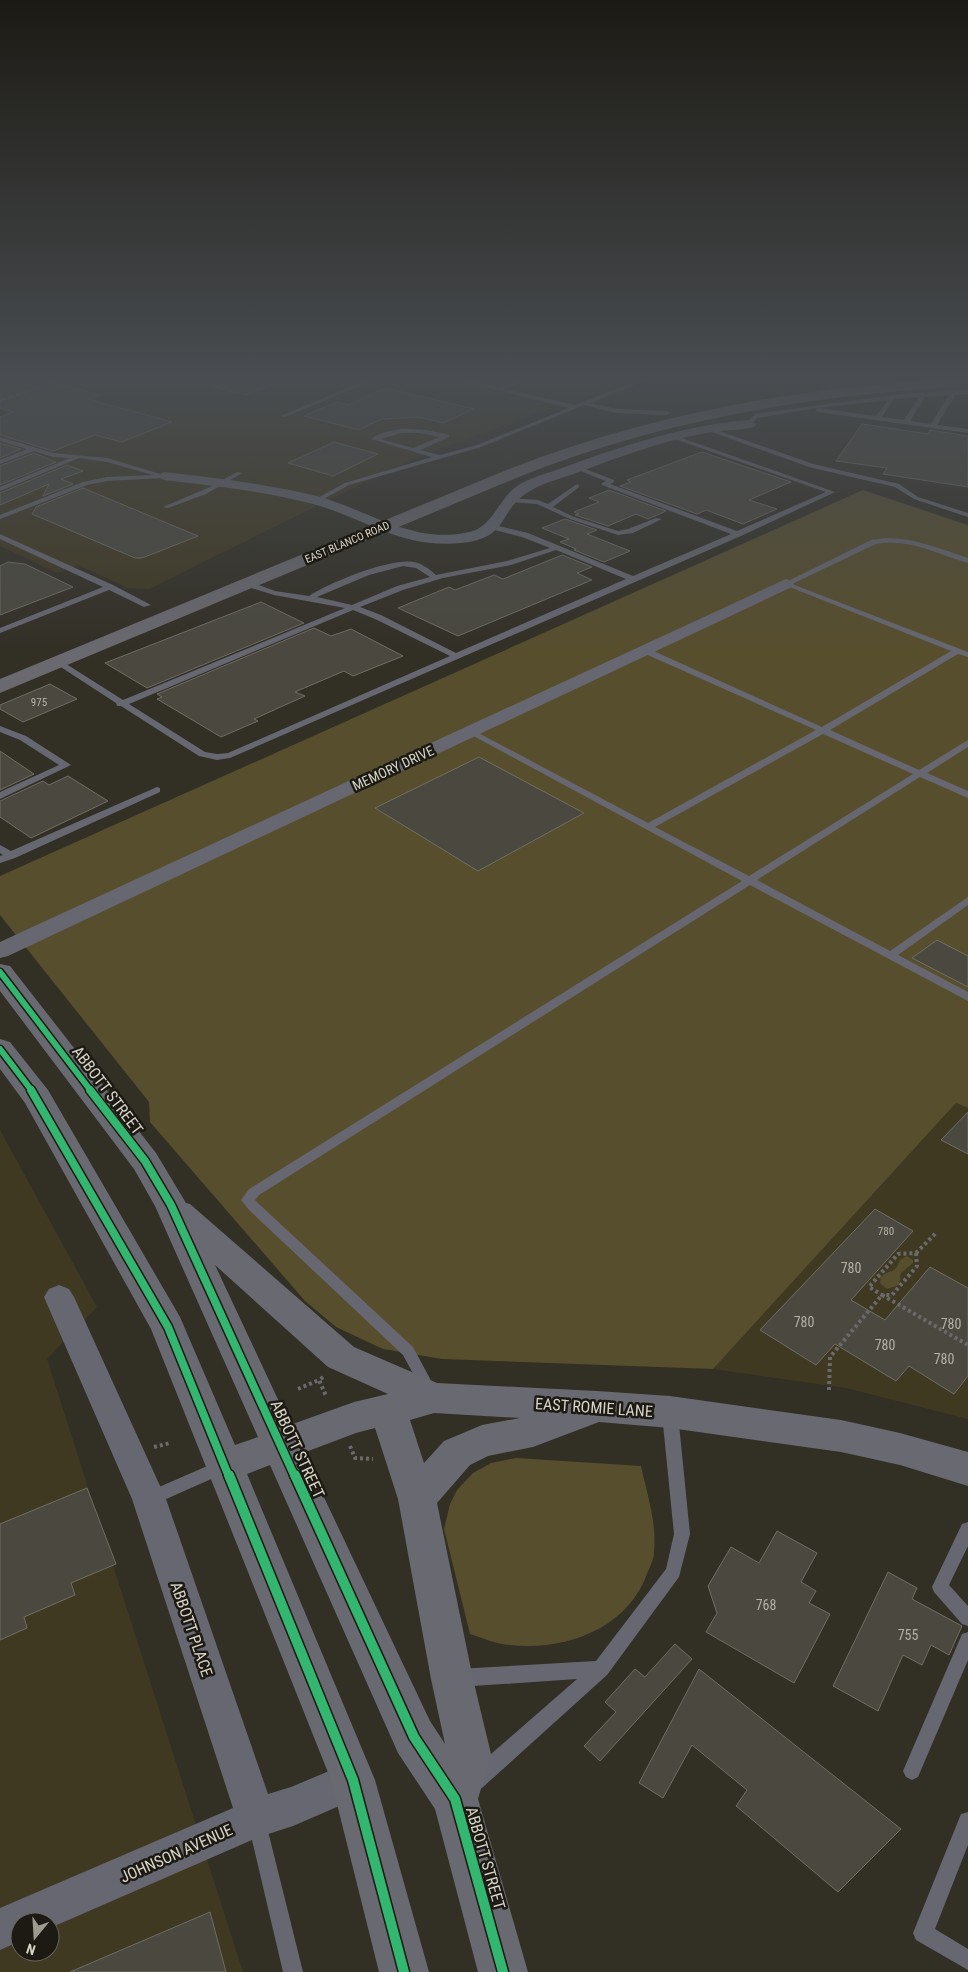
<svg xmlns="http://www.w3.org/2000/svg" width="968" height="1972" font-family="'Roboto Condensed',sans-serif">
  <rect width="100%" height="100%" fill="#322f25"/>
  <path fill="#403922" fill-rule="evenodd" d="M0,375H643L412,459L149,589L128,588L78,565L58,573L0,546Z
    M956,1103L968,1108V1419L846,1388L713,1369Z
    M0,1130L97,1307L47,1359L243,1972H0ZM20,1922H50V1952H20Z"/>
  <path fill="#574e2d" d="M863,490L968,525V1108L956,1103L713,1369L442,1359L383,1349L336,1327L305,1301L150,1122L149,1102L0,915V876Z
    M907,1256L913,1260V1263L901,1273L899,1285L887,1289L880,1283L881,1277C892,1267 893,1277 900,1260Z
    M516,1458L641,1466C647,1494 657,1523 654,1552C654,1559 650,1567 647,1574C627,1629 565,1651 510,1645C497,1644 482,1638 470,1634L444,1529L450,1504L457,1490L473,1473L491,1463Z"/>
  <path fill="#4a483f" stroke="#706d64" d="M0,375H25L100,395L88,399L172,422L122,442L95,435L53,451L0,435V417L14,412L0,408Z
    M244,375H296L247,395L213,387Z
    M386,388L474,409L443,423L419,417L382,419L359,430L304,416L337,402L348,405Z
    M862,424L928,434L930,430L968,436V487L883,474L887,468L836,461Z
    M334,442L378,454L333,476L288,463Z
    M0,443L21,449L0,458Z
    M702,452L791,482L749,500L777,509L743,524L706,510L697,514L620,486L631,482L627,480Z
    M34,453L56,462L0,485V466Z
    M67,465L83,471L61,479L73,484L43,496L49,484L0,505V493Z
    M83,488L198,536L142,558H135L32,514L36,507Z
    M609,490L666,511L648,519L636,514L608,526L575,515L579,514L574,512L599,502L589,498Z
    M565,519L597,530L587,534L630,551L604,562L574,550L576,549L560,542L569,539L542,528Z
    M562,555L592,567L577,573L592,580L458,636L398,608L449,587L455,590L494,575L503,579Z
    M8,562L25,564L73,587L0,615V566Z
    M261,602L304,623L147,688L105,663Z
    M314,628L331,636L351,629L403,656L353,676L344,671L295,692L305,696L254,719L258,721L221,737L157,699L162,697L157,694Z
    M50,684L77,699L23,722L0,709V705Z
    M0,751L34,774L0,790Z
    M479,757L584,813L478,871L375,808Z
    M68,776L108,801L31,838L0,817V801L43,781L49,785Z
    M937,940L968,956V987L912,958Z
    M968,1112V1154L941,1140Z
    M875,1209L913,1231L851,1300L885,1320L930,1267L968,1288V1376L954,1394L909,1366L896,1381L835,1344L816,1365L760,1330Z
    M87,1488L116,1564L71,1583L75,1595L24,1617L27,1628L0,1640V1524Z
    M777,1531L817,1553L801,1582L816,1591L809,1603L830,1614L794,1683L706,1632L717,1613L708,1586L731,1547L759,1563Z
    M888,1572L917,1588L912,1599L962,1626L949,1655L931,1645L922,1665L903,1655L878,1711L833,1686Z
    M675,1644L692,1659L600,1761L584,1746L616,1712L605,1702L635,1669L645,1677Z
    M699,1669L901,1829L838,1892L736,1806L747,1790L692,1745L663,1798L639,1783Z
    M210,1912L226,1972H70Z"/>
  <g fill="none" stroke-linecap="round" stroke-linejoin="round">
    <path stroke="#6a6a6c" stroke-width="4" stroke-dasharray="3 3" stroke-linecap="butt" d="M916,1253L917,1266L892,1295H882L869,1287L898,1254Z
      M916,1253L936,1233
      M323,1377L319,1380L326,1396
      M298,1389L319,1380
      M829,1390L830,1357L882,1295L968,1345
      M350,1446L355,1458L373,1459
      M154,1447L170,1443"/>
    <path fill="#676771" fill-rule="evenodd" d="M379,375L384,376L285,417L280,416Z
      M437,375H446L498,387L532,375H539L505,389L575,405L652,375H659L591,403L616,409L667,411L670,413L667,415L616,413L585,405L481,447L349,485L318,502H314V500L345,483L432,457L371,439C393,424 425,429 449,435V437L420,450L440,455L477,445L569,408ZM402,433H419L440,437L413,448L380,439Z
      M954,390H968V394L955,395L937,425L968,429V433L818,412L815,410L817,408L757,418L751,425L746,424L755,414L893,395ZM949,395L931,424L910,421L925,397ZM919,397L904,420L882,417L894,399ZM888,400L876,416L818,408Z
      M708,427L813,464L899,484L918,497L968,513V517L914,499L895,487L809,467L706,430V428Z
      M672,436H676L835,492L741,536L230,758L217,760L199,756L121,706H117L116,703L53,662L54,660H60L123,700L345,608L274,595L245,586V582H251L275,591L309,596C329,583 389,558 413,562C422,563 429,569 436,575L507,561L550,548L522,537L491,529L490,527L494,525L528,533L633,576L731,534L602,485V483L606,481L575,469L574,468L577,466L614,480V482L610,484L737,531L826,492L672,438ZM556,550L626,579L456,653L381,615L360,607L403,590L443,578L511,565ZM403,566L416,568L430,577L397,586L352,605L317,597L369,575ZM353,610L375,619L450,656L228,753L217,754L205,752L129,704Z
      M0,437L53,453L107,458L167,476L164,478L107,481L87,485L0,519V515L83,482L107,477L153,475L107,462L79,458L0,491V487L70,458L53,457L34,451L0,464V460L27,449L0,441Z
      M237,472L242,473L206,494L168,508L163,507L210,487Z
      M577,484L579,485V487L553,507L574,517L618,531L628,529L656,518L662,519L633,533L618,535L570,519L537,504L509,502L506,500L509,498L538,500L548,504Z
      M0,534L113,585L151,605L144,607L109,590L0,633V628L103,587L0,539Z
      M886,538C915,538 941,549 968,558V563C937,554 910,538 876,544L792,584L968,652V657L958,654L830,730L919,770L968,740V747L927,773L968,791V798L920,777L757,880L890,951L968,897V905L898,955L968,992V1001L750,885L259,1195L255,1200L259,1204L413,1347L435,1388L433,1392L428,1394L423,1392L403,1355L249,1210L241,1200L249,1189L742,881L466,732L470,729L473,730L648,823L816,730L641,652V648H647L822,727L951,651L782,584L871,540ZM823,734L913,774L749,876L655,827Z
      M0,726L26,736L71,765L0,799V792L59,765L20,740L0,732Z
      M157,787L160,788V792L15,858L0,863V856L3,855L0,853V845L11,851Z
      M670,1408L675,1409L678,1414L690,1534L679,1577L607,1675L482,1788L475,1790L468,1788L466,1781L468,1774L577,1679L458,1687L452,1684L449,1678L452,1672L458,1669L596,1661L666,1569L674,1534L662,1414L665,1409Z
      M221,1460L227,1462L229,1467L227,1472L155,1504L149,1506L143,1504L141,1499L143,1494Z
      M968,1522V1546L949,1585L968,1606V1626L962,1624L934,1592L932,1587L962,1524Z
      M968,1632V1660L918,1777L912,1780L906,1777L903,1771L962,1634Z
      M968,1812V1845L935,1929L968,1949V1970L916,1940L913,1933L961,1814Z
      M257,1814L264,1816L266,1823L303,1972H283L248,1823L250,1816Z"/>
    <path fill="#676771" fill-rule="evenodd" d="M749,420L756,424L754,427C737,431 718,430 701,434C659,442 619,457 579,472C563,478 545,482 530,491C497,510 511,538 461,543C401,549 367,519 313,504C265,491 214,486 164,480L157,476L164,472C215,478 267,484 317,496C368,510 414,545 469,532C494,527 499,496 520,484C537,475 556,471 573,464C631,443 688,425 749,420Z
      M786,579L792,581L794,584L792,587L8,956L0,958V942Z
      M59,1285L69,1289L74,1297L166,1499L268,1794L291,1787L353,1761L367,1766L372,1780L367,1794L293,1826L259,1837L50,1928V1922H20V1941L0,1950V1908L233,1808L132,1499L44,1297L49,1289Z"/>
    <path fill="#696972" fill-rule="evenodd" d="M0,964L10,966L156,1153L186,1203L190,1204L354,1347L437,1383L597,1391L670,1396L841,1420L900,1433L968,1452V1486L900,1465L841,1452L670,1428L599,1422L533,1447L488,1456L470,1465L437,1503L473,1679L491,1754L478,1799L528,1972H478L435,1809L398,1753L270,1465L247,1474L375,1780L429,1972H379L331,1780L151,1329L25,1103L0,1069V1039L10,1042L48,1090L180,1317L235,1445L258,1437L155,1206L134,1169L0,991ZM215,1265L328,1367L388,1394L354,1402L290,1425ZM434,1413L520,1418L482,1425L444,1441L424,1463L410,1420ZM375,1428L398,1499L431,1679L445,1744L430,1721L303,1453L356,1433Z"/>
    <path fill="#6a6970" fill-rule="evenodd" d="M968,378V386C814,395 664,419 521,476L0,693V679L509,469C657,411 810,386 968,378Z"/>
    <path stroke="#6a6a6b" stroke-width="2" stroke-dasharray="5.5 3" stroke-linecap="butt" d="M38,378L48,375
      M0,401L73,375"/>
    <g stroke="#1c1a12" stroke-width="9">
      <path id="cycleway-far2" d="M0,972L91,1091
        M0,1049L32,1091"/>
    </g>
    <g stroke="#1c1a12" stroke-width="11">
      <path id="cycleway-far1" d="M31,1090L168,1327L229,1477
        M90,1090L145,1161L171,1205L295,1477"/>
    </g>
    <g stroke="#1c1a12" stroke-width="13">
      <path id="cycleway" d="M229,1475L353,1780L404,1972
        M295,1475L414,1737L455,1799L503,1972"/>
    </g>
    <use href="#cycleway-far2" stroke="#33b770" stroke-width="6"/>
    <use href="#cycleway-far1" stroke="#33b770" stroke-width="8"/>
    <use href="#cycleway" stroke="#33b770" stroke-width="10"/>
  </g>
  <linearGradient id="sky" x2="0" y2="1"><stop stop-color="#1c1a14"/><stop offset="0.58" stop-color="#494d51"/><stop offset="1" stop-color="#494d51" stop-opacity="0"/></linearGradient>
  <rect width="968" height="651" fill="url(#sky)"/>
  <g text-anchor="middle" stroke-width="5" stroke-linejoin="round" paint-order="stroke">
    <g font-size="11" fill="#d7d5c9" stroke="#1c1a12">
      <text transform="translate(347 542) rotate(-23)" y="4">EAST BLANCO ROAD</text>
    </g>
    <g font-size="11" fill="#b4b2a6">
      <text x="39" y="706">975</text>
      <text x="886" y="1235">780</text>
    </g>
    <g font-size="14" fill="#d7d5c9" stroke="#1c1a12">
      <text transform="translate(393 768) rotate(-25)" y="5">MEMORY DRIVE</text>
    </g>
    <g font-size="14" fill="#b4b2a6">
      <text x="851" y="1273">780</text>
      <text x="804" y="1327">780</text>
      <text x="951" y="1329">780</text>
      <text x="885" y="1350">780</text>
      <text x="944" y="1364">780</text>
      <text x="766" y="1610">768</text>
      <text x="908" y="1640">755</text>
    </g>
    <g font-size="16" fill="#d7d5c9" stroke="#1c1a12">
      <text transform="translate(108 1090) rotate(53)" y="6">ABBOTT STREET</text>
      <text transform="translate(594 1407) rotate(4)" y="6">EAST ROMIE LANE</text>
      <text transform="translate(298 1449) rotate(65)" y="6">ABBOTT STREET</text>
      <text transform="translate(192 1629) rotate(71)" y="6">ABBOTT PLACE</text>
      <text transform="translate(176 1853) rotate(-24)" y="6">JOHNSON AVENUE</text>
      <text transform="translate(486 1858) rotate(74)" y="6">ABBOTT STREET</text>
    </g>
  </g>
  <g transform="translate(35 1937) rotate(198)"><circle r="24" fill="#1c1a12" stroke="#67655b"/>
  <path d="M0-4L9 19L0 12L-9 19Z" fill="#9d9b90"/>
  <text y="-8" font-size="14" font-weight="bold" text-anchor="middle" fill="#d7d5c9">N</text>
  </g>
</svg>
